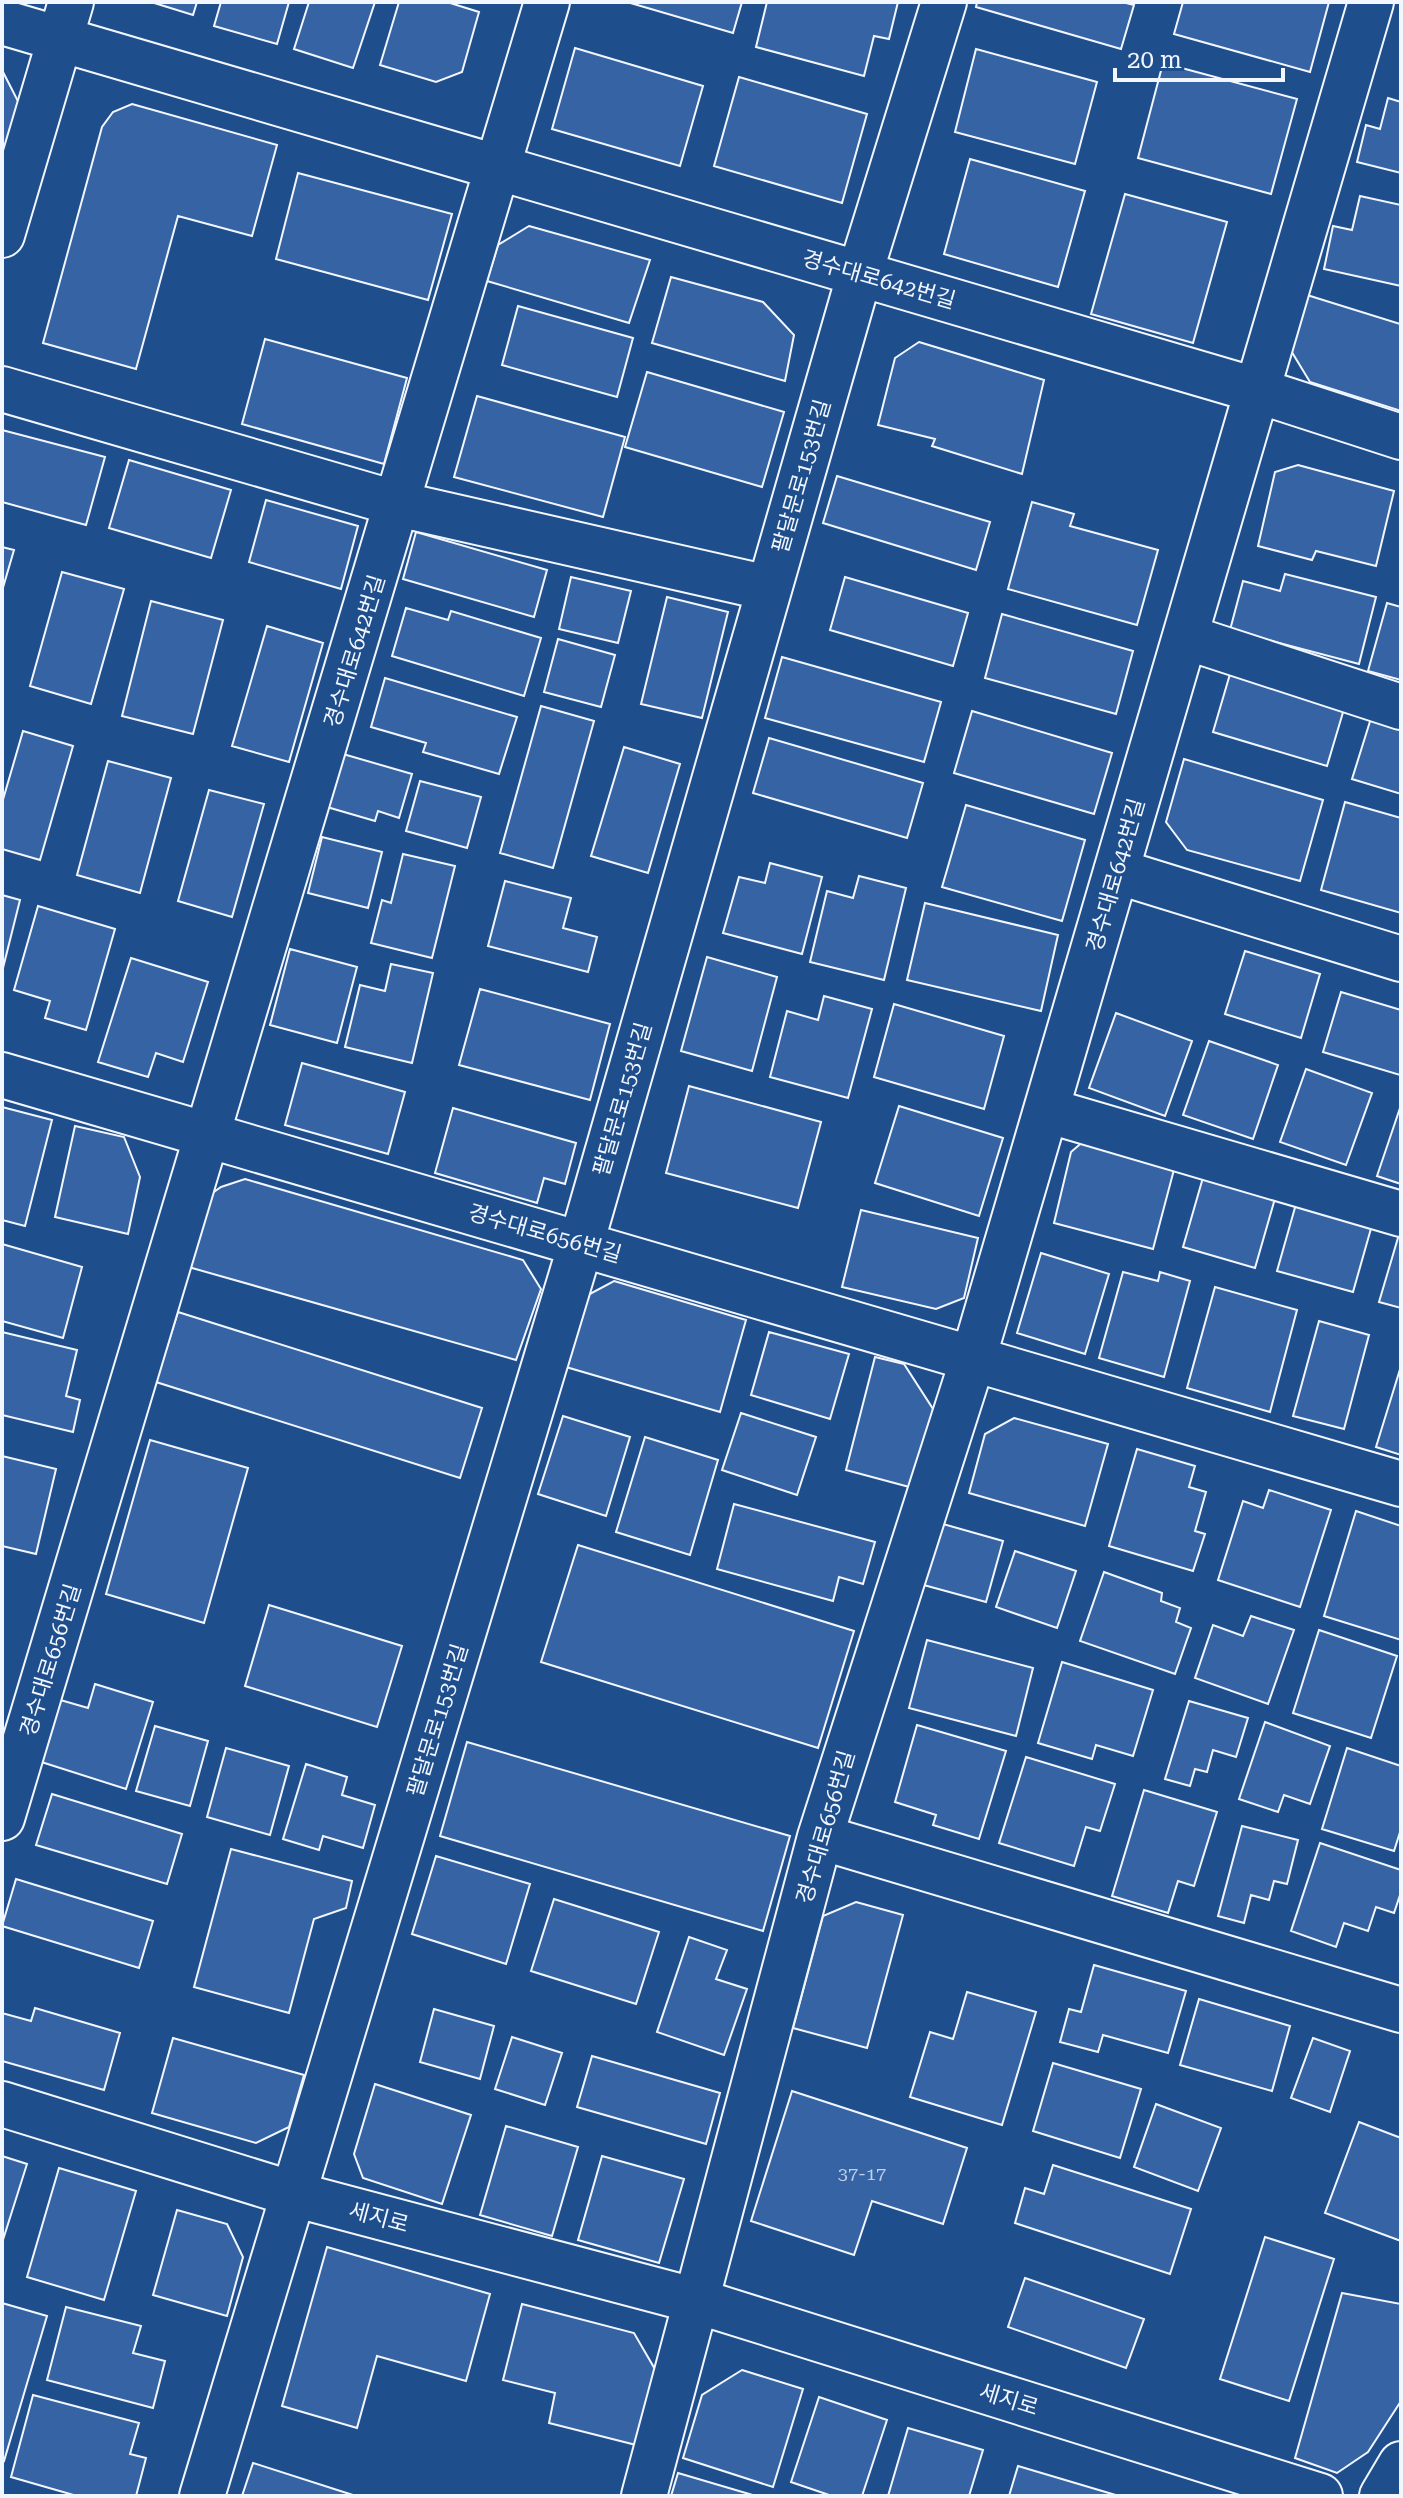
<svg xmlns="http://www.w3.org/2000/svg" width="1403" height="2498" font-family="'Roboto Serif','Noto Sans KR',serif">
  <rect width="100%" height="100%" fill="#1f4e8c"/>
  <path fill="#3563a3" stroke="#f2f6ff" stroke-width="2" d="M151,2H197L193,15Z
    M221,2H289L277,44L214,26Z
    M309,2H375L353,68L294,49Z
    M399,2H447L479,12L462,72L436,82L380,65Z
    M627,2H742L733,33Z
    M767,2H898L889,39L874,36L864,76L756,47Z
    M977,2H1122L1134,5L1121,49L976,7Z
    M1183,2H1329L1310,72L1174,34Z
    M575,48L703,86L680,166L552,129Z
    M976,49L1097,82L1075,164L955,132Z
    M1163,63L1297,99L1271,194L1138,158Z
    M2,70L22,109L2,166Z
    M739,77L867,114L842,203L714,166Z
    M1388,98L1401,102V173L1357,162L1366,125L1380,129Z
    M132,104L277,145L252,236L178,216L136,369L43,343L102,127L113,112Z
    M970,159L1085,191L1058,287L944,254Z
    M298,173L452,214L428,300L276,259Z
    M1125,194L1227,222L1193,343L1091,314Z
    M1360,196L1401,205V286L1324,269L1333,226L1352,230Z
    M529,226L650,260L629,323L487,281L498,245Z
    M671,277L763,302L794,335L785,381L652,343Z
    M1307,295L1400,324L1401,320V411L1310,382L1290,349Z
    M518,306L633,338L617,397L502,365Z
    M265,339L407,378L384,464L242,424Z
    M919,342L1044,380L1022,474L932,446L935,439L878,425L895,358Z
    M647,372L784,412L762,487L625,447Z
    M477,396L625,437L603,517L454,477Z
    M2,430L105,457L86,525L2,502Z
    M129,460L231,490L211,558L109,528Z
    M1298,465L1394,491L1376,566L1316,551L1312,560L1258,546L1275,472Z
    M837,476L990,522L976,570L823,523Z
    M266,500L358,526L341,589L249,562Z
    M1032,502L1074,514L1070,526L1158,550L1137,625L1008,589Z
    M416,532L547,570L534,617L403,579Z
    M2,547L14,550L2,591Z
    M62,572L124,589L91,704L30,686Z
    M1285,574L1376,597L1359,664L1230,630L1243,581L1280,591Z
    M571,577L631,591L618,643L559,629Z
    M845,577L968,613L953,666L830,630Z
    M667,597L728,612L702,718L641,704Z
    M151,601L223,620L193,734L122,716Z
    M1387,603L1401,607V680L1368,671Z
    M406,608L448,620L451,611L541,638L524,696L392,656Z
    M1002,614L1133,651L1116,714L985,678Z
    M267,626L323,643L289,762L232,746Z
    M558,639L615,655L601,707L544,692Z
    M782,657L941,702L924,762L765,718Z
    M1230,674L1344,709L1327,766L1213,732Z
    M385,678L517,717L499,774L423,752L426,743L371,727Z
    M541,706L594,721L553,868L500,853Z
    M972,711L1112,753L1094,814L954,773Z
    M1372,715L1401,724V794L1352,779Z
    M23,731L73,746L40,860L2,849V803Z
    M769,738L923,783L907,838L753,793Z
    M624,747L680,764L648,873L591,856Z
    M343,754L412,774L399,818L378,811L375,821L327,807Z
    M1184,759L1323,800L1300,881L1187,850L1166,822Z
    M108,761L171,778L140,893L77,875Z
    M420,781L481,797L467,848L406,831Z
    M209,790L264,804L232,917L178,901Z
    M1345,802L1401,818V913L1321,890Z
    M966,805L1085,840L1062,921L942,887Z
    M322,837L382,852L368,908L308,893Z
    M403,854L455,866L432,958L371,943L382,900L391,903Z
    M770,863L822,877L802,954L723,933L739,877L765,883Z
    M859,876L906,888L884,980L810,962L827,891L853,898Z
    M505,881L571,898L563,928L597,937L588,972L488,946Z
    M2,895L20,900L2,972Z
    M925,903L1058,935L1041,1011L907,980Z
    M38,906L115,929L86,1030L45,1018L50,1001L14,990Z
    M290,949L357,967L337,1043L270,1025Z
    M1245,951L1320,974L1301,1038L1225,1014Z
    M707,957L777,977L752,1071L681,1051Z
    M131,958L208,982L183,1062L156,1053L148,1077L98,1062Z
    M391,964L433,973L412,1063L345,1047L360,985L385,991Z
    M480,989L610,1024L590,1100L459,1065Z
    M1341,992L1401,1010L1400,1075L1323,1052Z
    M824,996L872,1009L848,1098L770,1077L787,1011L818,1020Z
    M894,1004L1004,1036L984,1109L874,1077Z
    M1116,1013L1192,1041L1165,1116L1089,1088Z
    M1209,1041L1278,1065L1253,1139L1183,1115Z
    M302,1063L405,1092L388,1154L285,1125Z
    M1306,1069L1372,1093L1346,1165L1280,1142Z
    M689,1086L821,1122L798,1208L666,1173Z
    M1401,1105V1184L1377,1176Z
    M899,1106L1003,1138L979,1216L875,1183Z
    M2,1107L52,1120L25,1226L2,1220Z
    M453,1108L576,1143L565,1184L544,1178L537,1203L435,1173Z
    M75,1126L124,1137L140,1177L128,1234L55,1217Z
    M1086,1139L1176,1162L1153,1249L1054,1223L1071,1152Z
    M1204,1174L1276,1195L1255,1268L1183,1247Z
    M245,1179L523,1260L541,1289L516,1360L185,1266L204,1199L221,1187Z
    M1296,1204L1372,1225L1353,1292L1277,1271Z
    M861,1210L978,1238L964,1298L936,1309L842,1287Z
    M1400,1231H1401V1308L1379,1302Z
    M2,1244L82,1267L63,1338L2,1321Z
    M1041,1253L1109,1274L1085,1354L1017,1333Z
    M1123,1272L1158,1281L1160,1272L1190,1281L1164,1377L1099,1358Z
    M614,1281L746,1320L720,1412L566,1367L586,1296Z
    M1215,1287L1297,1310L1270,1412L1187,1388Z
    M178,1312L482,1408L460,1478L156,1382Z
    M1319,1321L1369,1335L1344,1429L1293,1416Z
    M2,1332L77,1350L66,1396L80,1400L73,1432L2,1415Z
    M769,1332L849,1354L830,1419L751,1395Z
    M875,1357L904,1364L933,1409L913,1488L846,1470Z
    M1401,1366V1455L1376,1447Z
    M741,1413L816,1437L797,1495L722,1470Z
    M563,1416L630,1437L606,1516L538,1494Z
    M1014,1418L1108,1444L1085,1526L969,1493L985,1434Z
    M645,1437L718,1460L690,1555L616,1532Z
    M150,1440L248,1468L204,1623L106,1594Z
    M1137,1449L1195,1466L1189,1487L1206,1492L1195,1531L1205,1534L1193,1571L1109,1546Z
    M2,1456L56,1469L36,1554L2,1546Z
    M1269,1490L1331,1510L1300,1607L1218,1580L1243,1501L1263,1508Z
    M734,1504L875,1542L863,1584L839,1577L833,1601L717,1569Z
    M1356,1511L1401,1526V1640L1324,1616Z
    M936,1522L1003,1541L986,1602L920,1584Z
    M578,1545L854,1631L818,1748L541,1662Z
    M1015,1551L1076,1571L1057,1628L996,1607Z
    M1104,1572L1162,1593L1161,1601L1180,1608L1176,1622L1191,1628L1175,1674L1080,1641Z
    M269,1605L402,1646L377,1727L245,1686Z
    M1251,1616L1294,1630L1268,1704L1195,1678L1213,1625L1243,1636Z
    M1319,1630L1397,1656L1371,1738L1293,1713Z
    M927,1640L1033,1668L1016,1736L909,1708Z
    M1062,1662L1153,1690L1133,1756L1096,1745L1092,1759L1038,1743Z
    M95,1684L153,1702L126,1789L32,1759L50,1697L88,1708Z
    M1189,1701L1248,1718L1236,1757L1213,1750L1207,1772L1195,1769L1190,1786L1165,1779Z
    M1265,1722L1330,1746L1310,1804L1284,1795L1278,1812L1239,1799Z
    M917,1725L1006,1751L979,1839L933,1825L936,1815L895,1802Z
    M155,1726L208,1741L190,1806L136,1791Z
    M467,1742L790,1836L763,1931L440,1836Z
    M226,1748L289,1766L270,1835L207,1817Z
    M1347,1748L1401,1766V1829L1394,1851L1322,1829Z
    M1026,1757L1115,1784L1100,1831L1086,1827L1074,1866L999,1843Z
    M306,1764L347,1777L342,1795L375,1805L363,1848L323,1836L319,1850L283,1839Z
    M1144,1790L1217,1812L1194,1886L1178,1881L1168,1913L1112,1896Z
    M52,1794L182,1834L167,1884L36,1845Z
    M1242,1826L1298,1840L1287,1884L1274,1881L1269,1900L1251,1895L1244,1923L1218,1916Z
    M1320,1843L1401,1870V1892L1394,1913L1376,1907L1368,1931L1344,1923L1336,1947L1291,1931Z
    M231,1849L352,1881L346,1908L314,1919L289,2013L194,1987Z
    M436,1856L530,1884L506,1964L412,1934Z
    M16,1879L153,1921L139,1968L2,1926Z
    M554,1899L659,1932L636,2004L531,1971Z
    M856,1902L903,1915L867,2048L793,2028L823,1916Z
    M689,1937L727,1950L716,1979L747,1989L724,2055L657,2032Z
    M1094,1965L1186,1991L1168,2053L1103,2035L1098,2052L1060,2042L1069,2009L1081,2012Z
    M967,1992L1036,2012L1002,2125L910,2097L930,2032L953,2039Z
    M1199,1999L1290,2026L1272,2091L1180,2065Z
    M35,2008L120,2033L104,2090L2,2061V2013L31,2021Z
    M434,2009L494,2026L480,2079L420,2062Z
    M512,2037L562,2053L545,2105L495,2089Z
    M173,2038L304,2075L289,2127L256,2143L152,2113Z
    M1313,2038L1350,2051L1330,2112L1291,2098Z
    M592,2056L720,2093L706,2144L577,2107Z
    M1053,2063L1141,2089L1120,2158L1033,2131Z
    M375,2084L471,2115L442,2204L363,2178L354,2154Z
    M792,2091L967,2148L943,2224L872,2201L854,2255L751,2221Z
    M1156,2104L1221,2128L1198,2191L1134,2167Z
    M1359,2122L1401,2138V2241L1325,2213Z
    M506,2126L578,2147L552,2236L480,2215Z
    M2,2156L27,2164L2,2243Z
    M602,2156L684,2179L659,2263L578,2240Z
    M1053,2165L1191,2209L1170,2274L1015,2223L1025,2188L1044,2194Z
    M59,2168L136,2191L104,2300L27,2277Z
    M177,2210L227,2224L243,2257L227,2316L153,2295Z
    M1265,2237L1334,2259L1289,2401L1220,2379Z
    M327,2247L490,2294L466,2381L377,2356L357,2428L282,2406Z
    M1025,2278L1144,2319L1126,2368L1008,2327Z
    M1342,2293L1401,2304V2401L1368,2452L1337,2473L1295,2458Z
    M2,2303L47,2316L4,2461L2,2460Z
    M522,2304L634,2333L656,2371L636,2445L549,2423L555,2393L503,2380Z
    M66,2307L141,2326L133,2353L165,2361L153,2408L47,2380Z
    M742,2370L803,2389L773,2487L683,2458L702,2395Z
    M33,2395L139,2423L130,2454L146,2458L136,2496H77L11,2477Z
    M819,2397L887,2420L862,2496H832L791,2482Z
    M908,2428L983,2450L969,2496H888Z
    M253,2463L356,2496H242Z
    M1018,2466L1119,2496H1009Z
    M678,2473L756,2496H671Z"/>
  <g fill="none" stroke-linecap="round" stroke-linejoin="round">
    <g stroke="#f2f6ff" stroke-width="48">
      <path id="minor" d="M2,22L1259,391L1401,437
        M2,235L71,2
        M2,389L398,504L768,588
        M1186,637L1401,707
        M1116,871L1401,959
        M2,1075L1401,1484
        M1046,1110L1401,1214
        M2,1818L547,2
        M820,1837L1401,2010
        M2,2104L293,2194L697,2301L1320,2496
        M202,2496L581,1244L860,273L944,2
        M644,2496L820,1837L973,1359L1371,2
        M1382,2496L1401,2464"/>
    </g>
    <use href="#minor" stroke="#1f4e8c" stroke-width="44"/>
  </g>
  <g text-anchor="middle" stroke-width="6" stroke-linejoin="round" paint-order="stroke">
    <g font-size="18" fill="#c3d1e8">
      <text x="862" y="2180">37-17</text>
    </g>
    <g font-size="22" fill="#f2f6ff" stroke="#1f4e8c">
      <text transform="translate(879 279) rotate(16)" y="8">경수대로642번길</text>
      <text transform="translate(801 476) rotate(-74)" y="8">팔달문로153번길</text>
      <text transform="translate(354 651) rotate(-73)" y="8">경수대로642번길</text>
      <text transform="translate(1115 875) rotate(-74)" y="8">경수대로642번길</text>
      <text transform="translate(622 1099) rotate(-74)" y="8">팔달문로153번길</text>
      <text transform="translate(545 1233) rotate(16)" y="8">경수대로656번길</text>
      <text transform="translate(50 1660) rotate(-73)" y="8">경수대로656번길</text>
      <text transform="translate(437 1720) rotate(-73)" y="8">팔달문로153번길</text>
      <text transform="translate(825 1827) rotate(-74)" y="8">경수대로656번길</text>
      <text transform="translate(379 2217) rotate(15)" y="8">세지로</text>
      <text transform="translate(1009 2399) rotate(17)" y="8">세지로</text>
    </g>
  </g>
  <rect width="1403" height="2498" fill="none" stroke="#f2f6ff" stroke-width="8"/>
  <path d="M1115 68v12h168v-12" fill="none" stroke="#f2f6ff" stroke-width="4"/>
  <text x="1127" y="68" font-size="24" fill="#f2f6ff" stroke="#1f4e8c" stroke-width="6" paint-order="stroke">20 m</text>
</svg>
